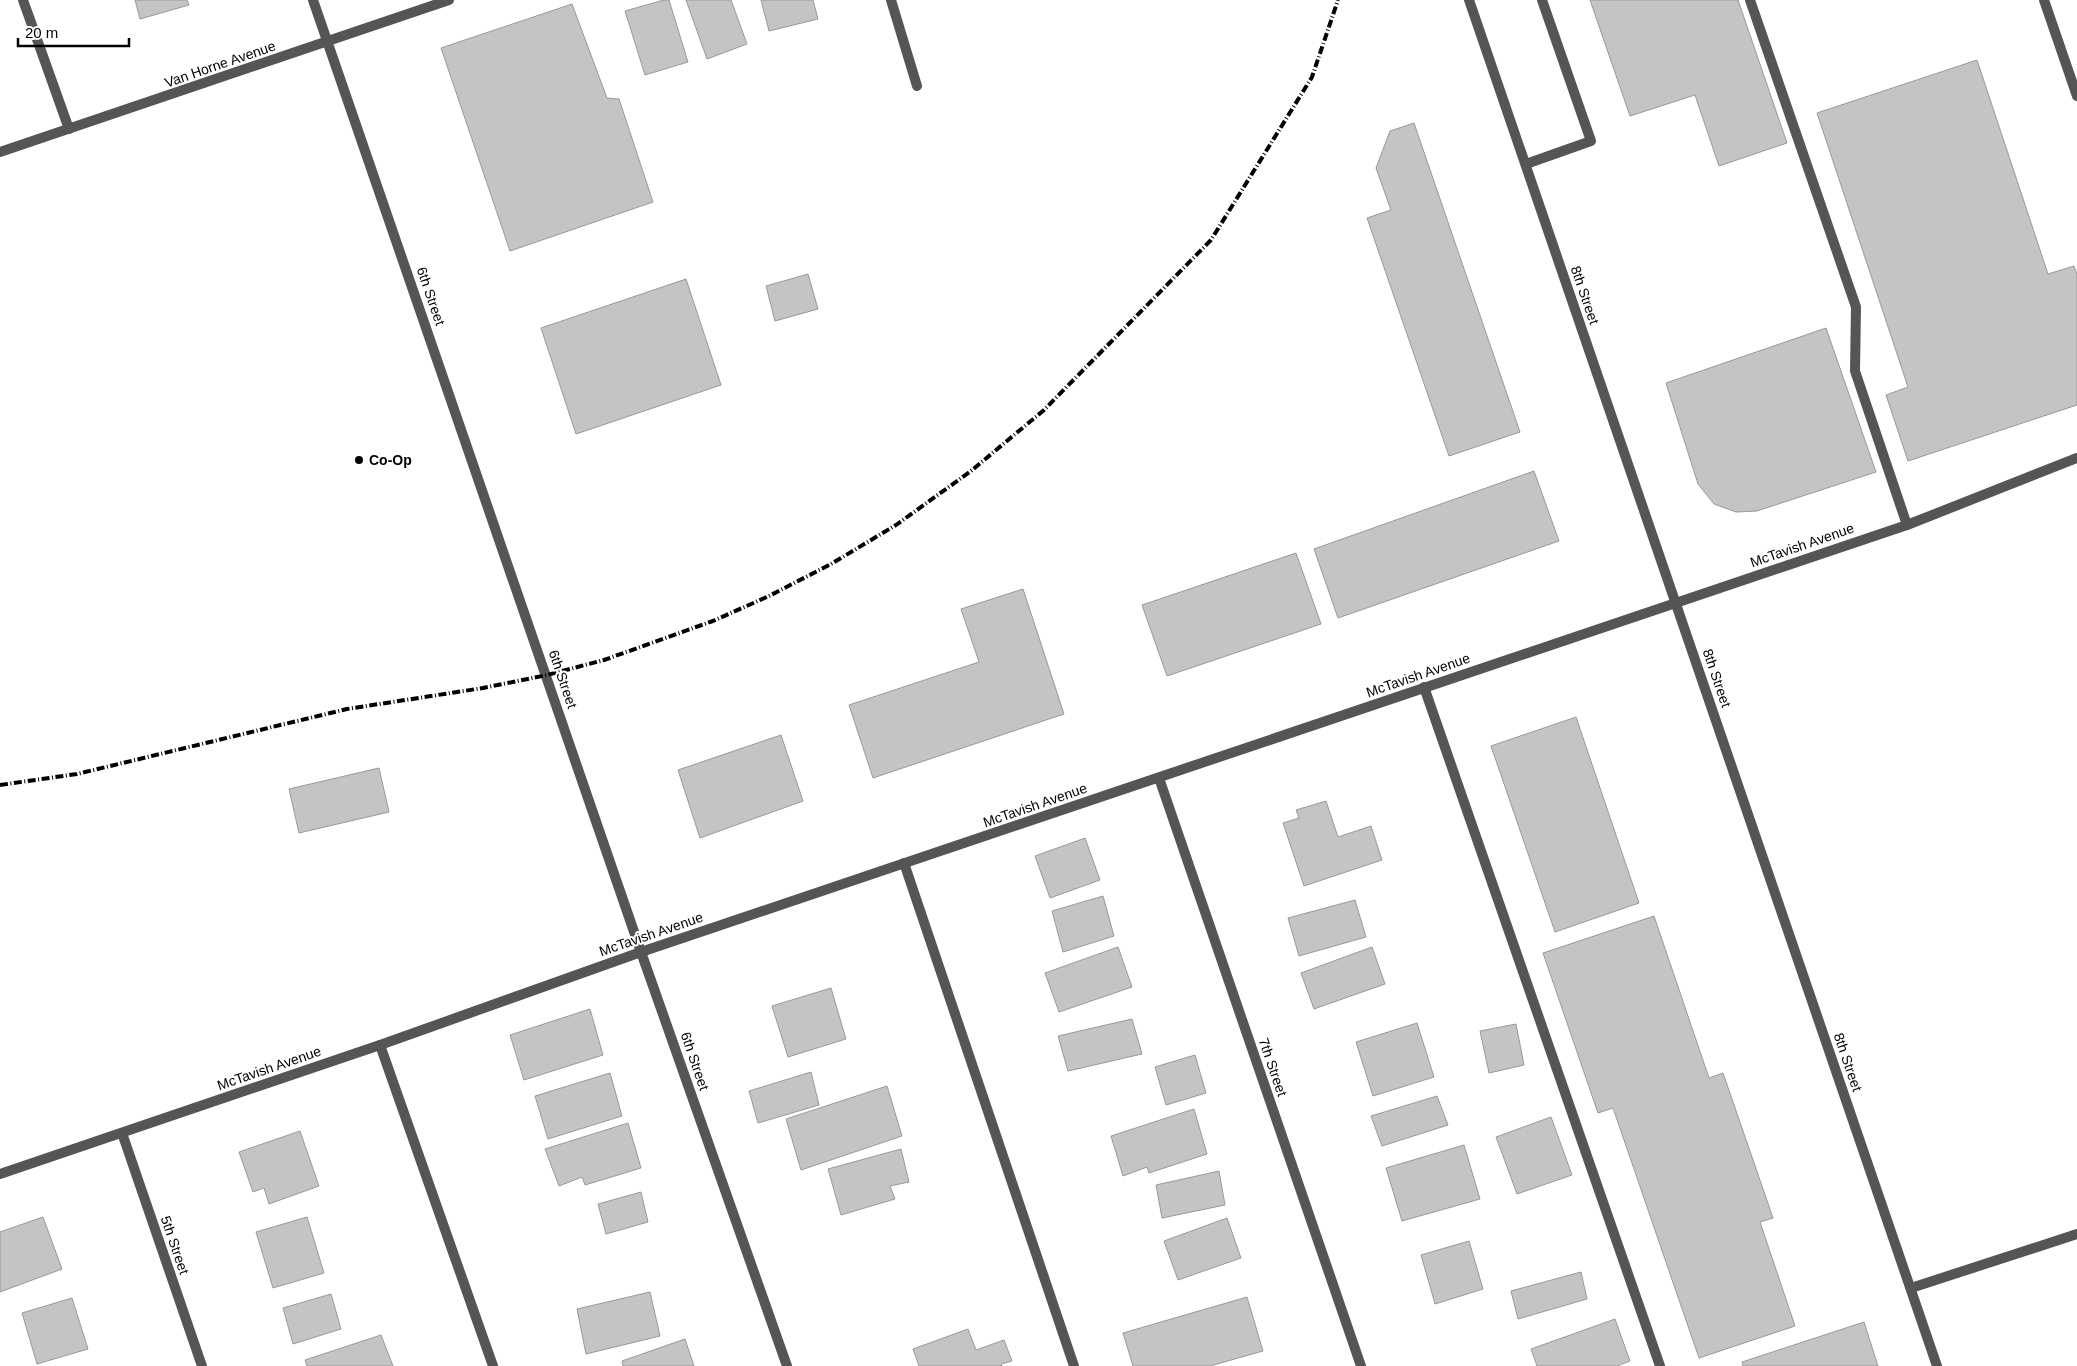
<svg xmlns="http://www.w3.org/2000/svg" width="2077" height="1366" font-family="Arial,sans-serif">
  <rect width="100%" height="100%" fill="#fff"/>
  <path fill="#c4c4c4" stroke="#999" d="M135,0H187L189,5L140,19Z
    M664,0H669L688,62L645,75L625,11Z
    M686,0H731L747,44L707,59Z
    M761,0H813L818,19L769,31Z
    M1590,0H1738L1787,143L1719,166L1695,95L1630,116Z
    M572,4L607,98L619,99L653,202L510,251L441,48Z
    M1977,60L2048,274L2074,266L2077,274V405L1908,461L1886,395L1908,387L1817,113Z
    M1414,123L1520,432L1449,456L1367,218L1391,210L1376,168L1390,131Z
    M808,274L818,309L775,321L766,286Z
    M686,279L721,385L576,434L541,328Z
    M1826,328L1876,472L1757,511L1736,512L1714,504L1698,484L1666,383Z
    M1534,471L1559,541L1338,618L1314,549Z
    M1296,553L1321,624L1167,676L1142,605Z
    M1023,589L1064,714L873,778L849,705L979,662L961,609Z
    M1576,717L1639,903L1555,932L1491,746Z
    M781,735L803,801L700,838L678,770Z
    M379,768L389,812L299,833L289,789Z
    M1326,801L1338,837L1371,826L1382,860L1304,886L1283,823L1299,818L1296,810Z
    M1085,838L1100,880L1050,898L1035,856Z
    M1103,896L1114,936L1063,952L1052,911Z
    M1355,900L1366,937L1299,956L1288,918Z
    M1654,916L1709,1078L1723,1073L1773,1218L1760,1222L1795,1326L1699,1358L1613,1108L1598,1113L1543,953Z
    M1118,947L1132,987L1059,1012L1045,973Z
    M1372,947L1385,984L1314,1009L1301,973Z
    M831,988L846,1039L788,1057L772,1006Z
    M590,1009L603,1055L524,1080L510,1035Z
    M1132,1019L1142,1054L1068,1071L1058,1036Z
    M1417,1023L1434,1077L1373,1096L1356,1042Z
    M1516,1024L1524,1065L1489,1073L1480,1031Z
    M1195,1055L1206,1093L1166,1105L1155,1067Z
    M811,1072L819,1105L758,1123L749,1091Z
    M610,1073L622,1116L548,1139L535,1096Z
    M887,1086L902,1136L801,1170L786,1119Z
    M1437,1096L1448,1125L1382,1146L1371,1116Z
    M1194,1109L1207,1154L1149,1173L1147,1167L1123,1176L1111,1136Z
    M1551,1117L1572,1175L1517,1194L1496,1137Z
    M628,1123L641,1168L585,1185L582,1177L559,1186L545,1149Z
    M300,1131L319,1186L269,1204L264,1188L253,1192L239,1152Z
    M1464,1145L1480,1199L1402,1221L1386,1168Z
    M901,1149L909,1182L890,1186L895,1199L841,1215L828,1169Z
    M1219,1171L1225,1205L1162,1218L1156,1185Z
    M641,1192L648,1222L606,1234L598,1204Z
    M43,1217L62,1269L0,1292V1232Z
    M307,1217L324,1273L273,1288L256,1232Z
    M1227,1218L1241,1258L1178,1280L1164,1241Z
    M1469,1241L1483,1289L1435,1304L1421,1255Z
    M1581,1272L1587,1299L1518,1319L1511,1291Z
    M650,1292L660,1336L586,1354L577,1309Z
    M331,1294L341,1329L293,1344L283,1308Z
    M1247,1297L1263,1351L1210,1366H1133L1123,1333Z
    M72,1298L88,1349L37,1364L22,1313Z
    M1615,1319L1630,1361L1617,1366H1537L1531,1349Z
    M1864,1322L1878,1366H1743L1742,1362Z
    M968,1329L976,1350L1004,1340L1012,1361L1001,1364L1002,1366H919L913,1349Z
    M381,1335L393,1366H307L305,1360Z
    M685,1339L694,1366H623L622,1361Z"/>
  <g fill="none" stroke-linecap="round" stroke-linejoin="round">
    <path stroke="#555" stroke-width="10" d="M23,0L69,129
      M1750,0L1856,307L1855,371L1907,525
      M1526,164L1591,141L1542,0
      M1424,687L1660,1366
      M904,863L1074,1366
      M380,1045L493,1366
      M1911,1288L2077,1234"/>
    <path stroke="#555" stroke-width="10" d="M313,0L641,952L787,1366
      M891,0L917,86
      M1469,0L1937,1366
      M2044,0L2077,96
      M0,152L449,0
      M1159,778L1361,1366
      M122,1133L202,1366
      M0,1174L380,1045L641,952L1907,525L2077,458"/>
    <path stroke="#000" stroke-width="4" stroke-dasharray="8 2.5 1 2.5" stroke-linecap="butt" d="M0,785L77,774L347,709L483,688L547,675L604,660L713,621L769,596L831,564L896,525L971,471L1044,410L1211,240L1312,77L1338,0"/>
  </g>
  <circle fill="#000" stroke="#fff" stroke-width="2" cx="359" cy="460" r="5"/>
  <g text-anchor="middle" stroke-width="4" stroke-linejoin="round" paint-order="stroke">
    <g font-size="14" fill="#000" stroke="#fff">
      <text transform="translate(220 64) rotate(-19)" y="5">Van Horne Avenue</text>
      <text transform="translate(1585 295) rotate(71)" y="5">8th Street</text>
      <text transform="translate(431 296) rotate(71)" y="5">6th Street</text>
      <text transform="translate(1802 545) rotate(-19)" y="5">McTavish Avenue</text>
      <text transform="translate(1418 675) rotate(-19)" y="5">McTavish Avenue</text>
      <text transform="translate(1717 678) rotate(71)" y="5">8th Street</text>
      <text transform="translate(563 679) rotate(71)" y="5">6th Street</text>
      <text transform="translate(1035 805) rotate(-19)" y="5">McTavish Avenue</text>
      <text transform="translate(651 934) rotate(-19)" y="5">McTavish Avenue</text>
      <text transform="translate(695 1061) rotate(71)" y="5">6th Street</text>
      <text transform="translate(1848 1062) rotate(71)" y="5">8th Street</text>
      <text transform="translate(1273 1067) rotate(71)" y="5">7th Street</text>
      <text transform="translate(269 1068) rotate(-19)" y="5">McTavish Avenue</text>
      <text transform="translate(175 1245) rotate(71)" y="5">5th Street</text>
    </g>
    <g font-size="14" font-weight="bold" fill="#000" stroke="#fff" text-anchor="start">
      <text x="369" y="465">Co-Op</text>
    </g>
  </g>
  <path d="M18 38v8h111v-8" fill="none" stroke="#000000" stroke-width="2.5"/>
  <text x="25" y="38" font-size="15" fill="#000000" stroke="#ffffff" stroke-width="4" paint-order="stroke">20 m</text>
</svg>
